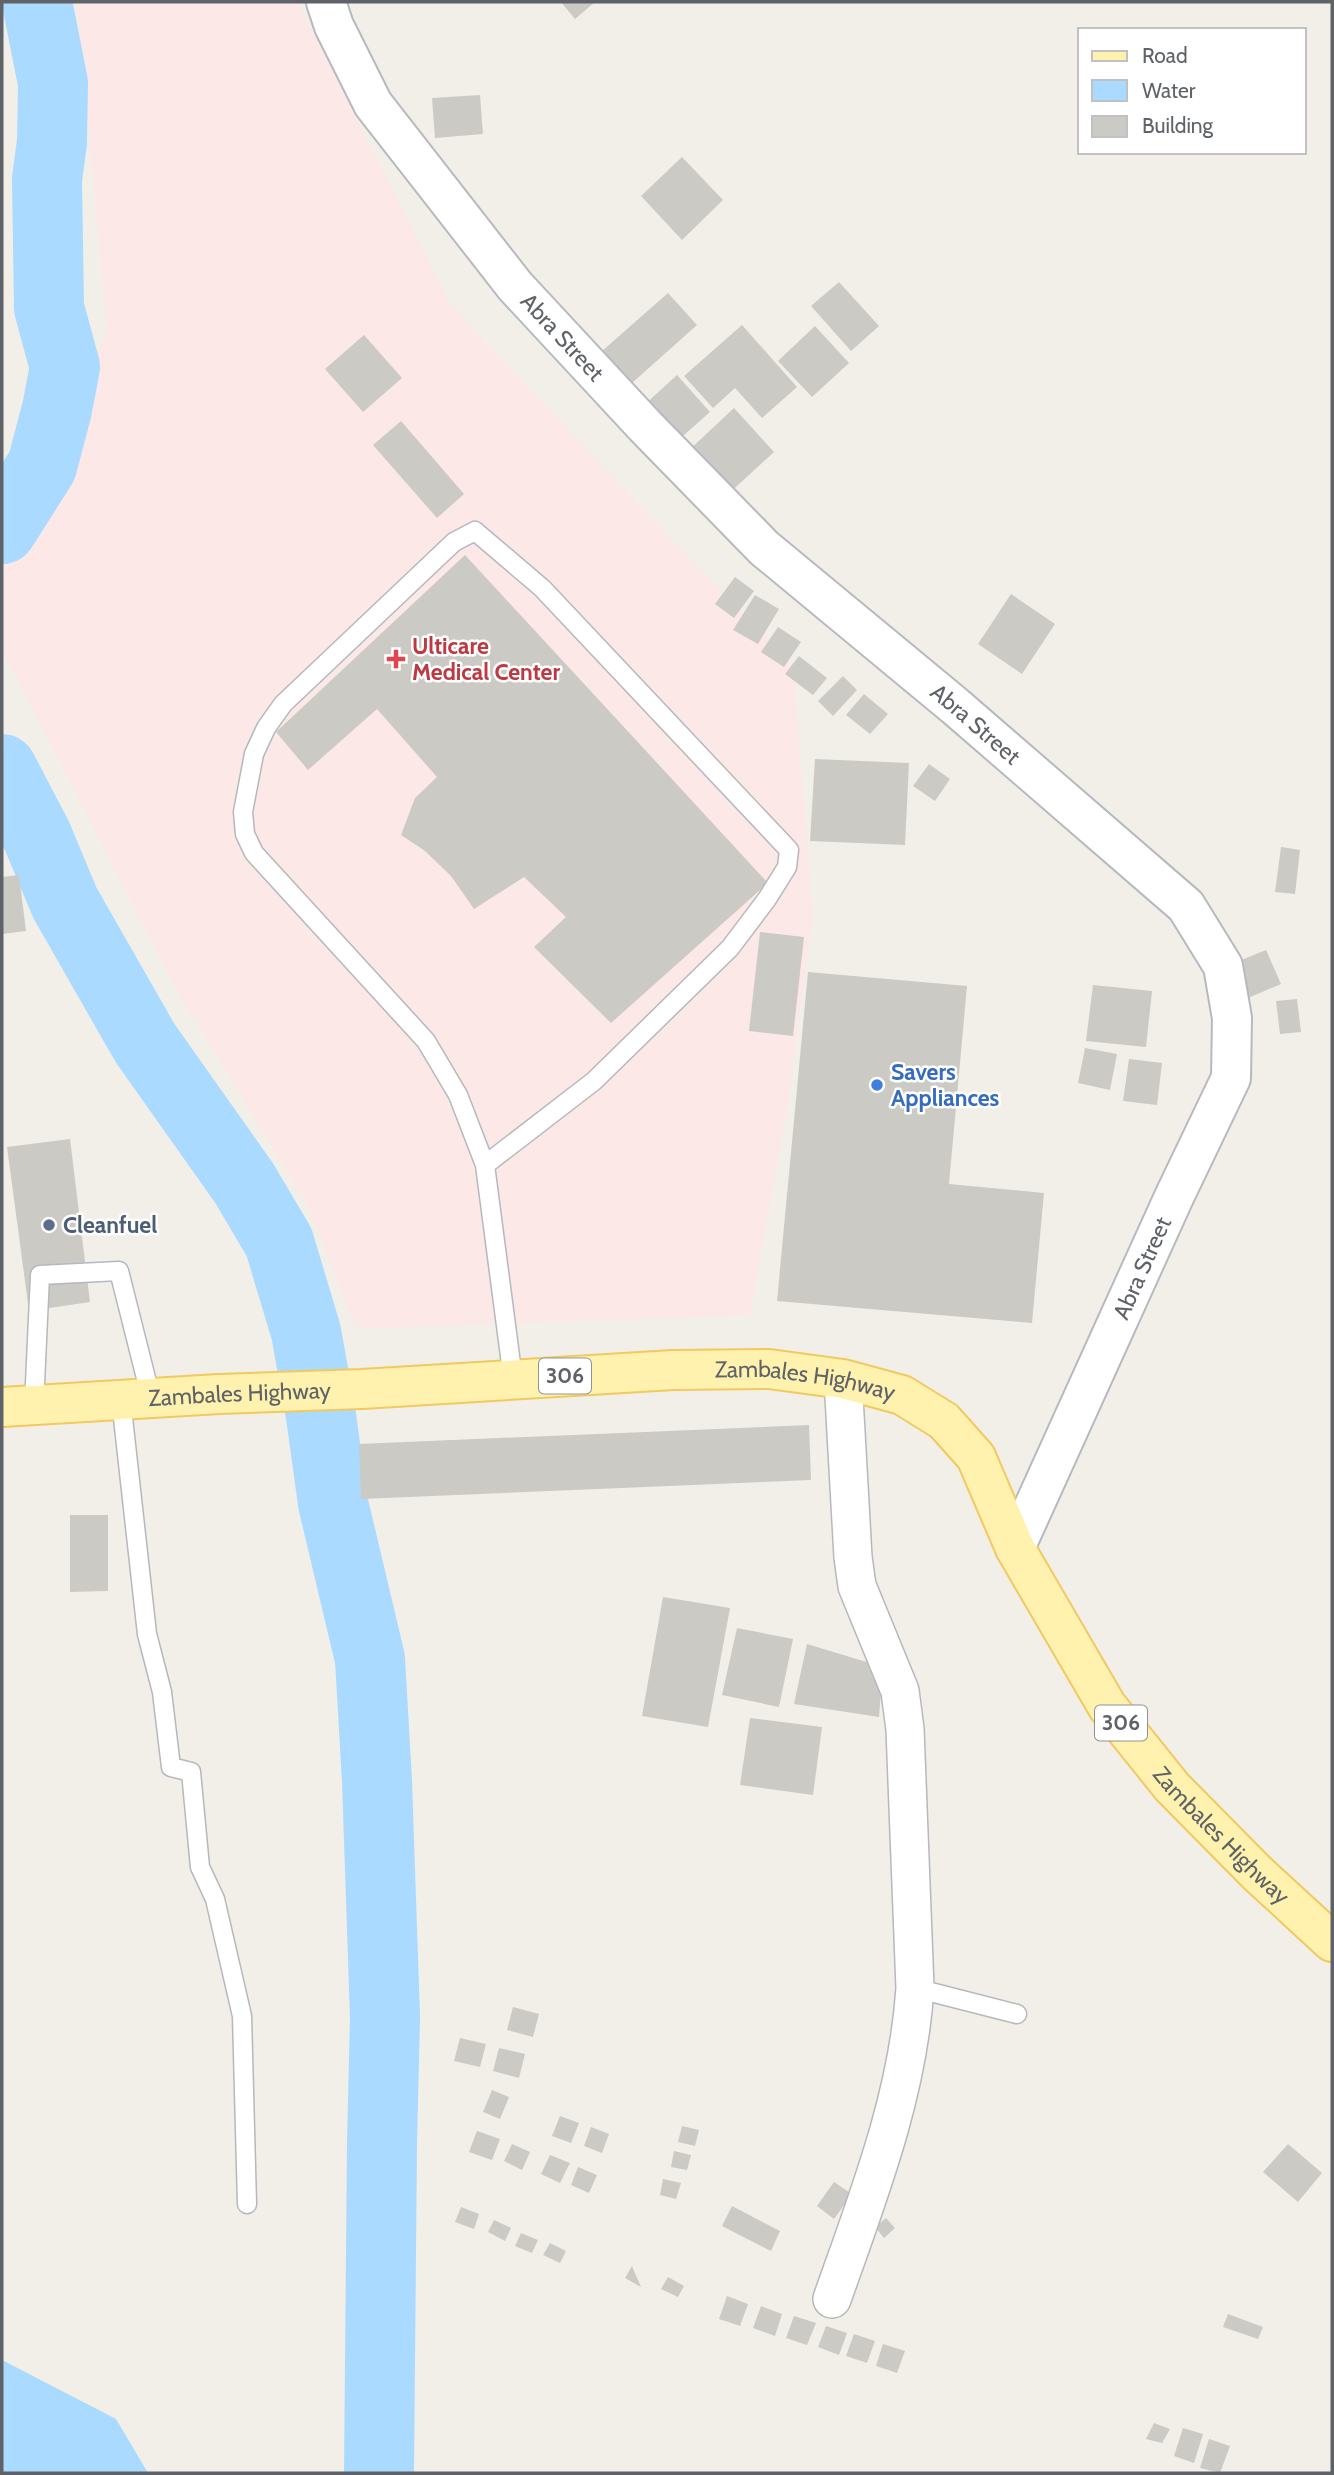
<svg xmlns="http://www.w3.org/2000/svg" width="1334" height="2475" font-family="Cabin,sans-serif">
  <rect width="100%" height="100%" fill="#f1efe8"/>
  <path fill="#fce8e6" d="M77,2H297L453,308L793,667L813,915L788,1101L750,1315L356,1329L307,1203L181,998L2,650V572L107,330Z"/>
  <path fill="#aadaff" d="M2,2360L116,2419L148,2473H2Z"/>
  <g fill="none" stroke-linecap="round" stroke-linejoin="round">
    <path stroke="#aadaff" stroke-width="70" d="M2,529L42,466L57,409L65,367L49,308L47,179L52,142L53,83L37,2
      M2,769L37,836L65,903L145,1043L244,1183L279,1242L306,1332L321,1416L333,1503L370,1659L377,1781L385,2017L382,2143L379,2473"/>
  </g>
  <path fill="#cccac5" d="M561,2H595L575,19Z
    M480,95L483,134L435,138L432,98Z
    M682,157L723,200L682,240L641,196Z
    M839,282L879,326L851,351L811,306Z
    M668,293L697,325L622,392L593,359Z
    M742,325L797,387L762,418L735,388L713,408L684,376Z
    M815,326L849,363L812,397L778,361Z
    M364,335L402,378L363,412L325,369Z
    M677,375L710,412L675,443L642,407Z
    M734,408L774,452L726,496L686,453Z
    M401,421L464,494L437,518L373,445Z
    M465,555L768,883L611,1023L534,947L566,917L524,877L474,909L451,876L425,851L401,835L415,798L437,777L377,709L308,770L276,732Z
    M735,577L754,591L734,618L715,604Z
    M1011,594L1055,624L1022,674L978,644Z
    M755,595L779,609L758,644L733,630Z
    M778,627L801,642L784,667L761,652Z
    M799,656L827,678L813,695L785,674Z
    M843,676L857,690L833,716L818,701Z
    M864,694L888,714L870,734L846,715Z
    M815,759L909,763L905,845L810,841Z
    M929,764L950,779L935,801L913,786Z
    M1281,847L1300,850L1295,894L1275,892Z
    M19,875L26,931L2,934V877Z
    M760,932L804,937L793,1036L749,1031Z
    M1266,950L1281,984L1248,998L1234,963Z
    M808,972L967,986L949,1184L1044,1193L1032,1323L777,1301Z
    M1093,985L1152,991L1146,1047L1086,1041Z
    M1297,999L1301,1032L1280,1034L1276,1001Z
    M1085,1048L1117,1054L1110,1090L1078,1083Z
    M1129,1059L1162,1063L1157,1105L1123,1101Z
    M70,1139L90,1302L29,1311L7,1147Z
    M809,1425L811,1480L361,1499L359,1444Z
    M70,1515H108V1591L70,1592Z
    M663,1597L730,1608L708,1727L642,1716Z
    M737,1628L793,1639L779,1707L722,1695Z
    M807,1644L883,1667L879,1717L794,1704Z
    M750,1718L822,1727L813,1795L740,1785Z
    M513,2007L539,2014L533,2037L507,2030Z
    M460,2038L486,2044L480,2067L454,2061Z
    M499,2048L525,2054L519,2078L493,2071Z
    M492,2090L509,2097L500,2119L483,2112Z
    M560,2116L579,2123L571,2143L552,2136Z
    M682,2126L699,2130L695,2146L678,2142Z
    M591,2127L609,2134L602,2153L584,2146Z
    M477,2131L500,2139L492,2160L469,2152Z
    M512,2144L530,2152L522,2170L504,2161Z
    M1288,2144L1322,2173L1298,2202L1263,2172Z
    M674,2151L691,2155L687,2170L671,2167Z
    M550,2155L570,2163L560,2183L541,2174Z
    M578,2167L597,2175L589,2193L571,2185Z
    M663,2179L681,2183L676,2199L660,2195Z
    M834,2182L852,2194L834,2219L817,2206Z
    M732,2206L780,2231L771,2251L722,2226Z
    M461,2207L479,2214L474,2229L455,2222Z
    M886,2218L895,2228L884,2238L875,2227Z
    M494,2220L511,2228L505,2241L488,2232Z
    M521,2233L538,2240L532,2253L515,2246Z
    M550,2243L566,2251L560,2263L543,2255Z
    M632,2266L641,2287L625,2278Z
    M668,2277L684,2286L678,2297L661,2289Z
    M727,2296L748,2304L740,2326L719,2319Z
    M761,2306L782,2314L775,2336L753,2328Z
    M1228,2314L1263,2327L1258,2339L1223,2327Z
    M794,2316L816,2323L807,2345L786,2338Z
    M826,2326L847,2333L839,2355L818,2347Z
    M854,2334L875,2341L867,2363L846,2356Z
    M883,2344L905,2351L897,2373L876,2366Z
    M1154,2423L1170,2429L1162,2443L1146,2439Z
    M1183,2428L1203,2434L1194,2463L1174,2456Z
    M1209,2439L1230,2446L1220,2473L1200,2468Z"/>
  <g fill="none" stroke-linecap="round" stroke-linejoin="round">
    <g stroke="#b5b8bc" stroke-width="21">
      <path id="lane" d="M485,1165L594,1081L730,948L767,899L787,867L789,850L542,588L475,531L454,542L283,704L266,728L254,754L243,812L245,834L254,853L426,1041L458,1095L485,1165L513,1379
        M121,1400L147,1634L162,1692L171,1767L191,1772L200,1867L215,1899L242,2016L247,2204
        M34,1405L40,1275L119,1271L151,1398
        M915,1988L1017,2014"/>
    </g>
    <g stroke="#b5b8bc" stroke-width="40">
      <path id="street" d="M832,2299C868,2197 908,2096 915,1988L905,1729L900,1691L857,1586L853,1557L843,1379"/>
    </g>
    <g stroke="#b6babf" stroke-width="42">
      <g id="secondary">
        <path id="s1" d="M326,2L334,26L373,104L515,286L645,426L764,548L955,706L1186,906L1223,966L1232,1018L1231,1078L1174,1197L1015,1548"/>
      </g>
    </g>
    <g stroke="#f2c960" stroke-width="42">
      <g id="primary">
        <path id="s2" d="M2,1407L219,1394L362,1389L673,1370L769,1369L843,1379L902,1395L944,1421L976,1457L1015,1548L1107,1706L1172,1787L1257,1873L1332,1942"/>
      </g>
    </g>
    <use href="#lane" stroke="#fff" stroke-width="18"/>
    <use href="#street" stroke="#fff" stroke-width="37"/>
    <use href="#secondary" stroke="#fff" stroke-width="38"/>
    <use href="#primary" stroke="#fff2af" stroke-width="38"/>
  </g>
  <path fill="#e0444e" stroke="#fff" stroke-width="2.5" d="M392.5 648.5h7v7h7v7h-7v7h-7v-7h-7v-7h7z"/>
  <circle fill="#3f7fe0" stroke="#fff" stroke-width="2.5" cx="877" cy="1085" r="7"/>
  <circle fill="#5c6f8a" stroke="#fff" stroke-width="2.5" cx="49" cy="1225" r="7"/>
  <g text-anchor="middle" stroke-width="5" stroke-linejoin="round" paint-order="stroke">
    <g fill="#fff" stroke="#8f9295" stroke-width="2">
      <rect x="539" y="1358.5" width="52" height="35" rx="5"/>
      <rect x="1095" y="1705.5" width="52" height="35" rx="5"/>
    </g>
    <g font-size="21" font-weight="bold" fill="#5f6368">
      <text x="565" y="1383">306</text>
      <text x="1121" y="1730">306</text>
    </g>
    <g font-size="23" fill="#5f6368" stroke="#fff">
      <text dy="8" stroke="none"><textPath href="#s1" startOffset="413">Abra Street</textPath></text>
      <text dy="8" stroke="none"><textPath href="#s1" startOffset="980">Abra Street</textPath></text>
      <text transform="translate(1142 1268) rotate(-66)" y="8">Abra Street</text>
      <text dy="8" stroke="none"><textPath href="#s2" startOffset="805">Zambales Highway</textPath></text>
      <text dy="8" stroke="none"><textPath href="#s2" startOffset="238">Zambales Highway</textPath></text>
      <text dy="8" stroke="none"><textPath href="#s2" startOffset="1456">Zambales Highway</textPath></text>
    </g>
    <g font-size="23" font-weight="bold" fill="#be3a42" stroke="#fff" text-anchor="start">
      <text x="412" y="654">Ulticare<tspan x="412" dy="26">Medical Center</tspan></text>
    </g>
    <g font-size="23" font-weight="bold" fill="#366cbe" stroke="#fff" text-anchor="start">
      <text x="891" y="1080">Savers<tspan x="891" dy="26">Appliances</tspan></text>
    </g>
    <g font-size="23" font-weight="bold" fill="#4e5e75" stroke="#fff" text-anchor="start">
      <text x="63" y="1233">Cleanfuel</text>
    </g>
  </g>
  <rect width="1334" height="2475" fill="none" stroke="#5f6368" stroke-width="7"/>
  <rect x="1078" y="28" width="228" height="126" fill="#ffffff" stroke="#bfc1c3" stroke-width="2"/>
  <rect x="1092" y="51" width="35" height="10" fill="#fff2af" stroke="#bfc1c3" stroke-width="2"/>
  <text x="1142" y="63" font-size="21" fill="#5f6368">Road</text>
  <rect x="1092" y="80" width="35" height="21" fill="#aadaff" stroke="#bfc1c3" stroke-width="2"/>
  <text x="1142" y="98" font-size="21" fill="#5f6368">Water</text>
  <rect x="1092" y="116" width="35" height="21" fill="#cccac5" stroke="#bfc1c3" stroke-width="2"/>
  <text x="1142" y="133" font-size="21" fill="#5f6368">Building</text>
</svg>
